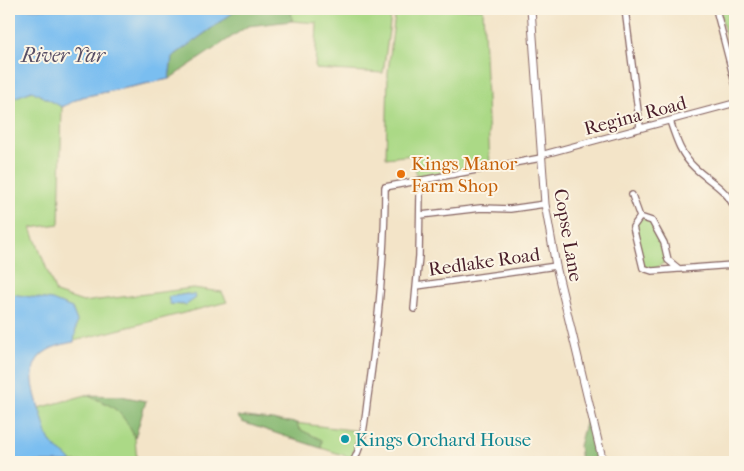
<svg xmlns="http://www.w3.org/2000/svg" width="744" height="471" font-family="'IM FELL French Canon',serif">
  <rect width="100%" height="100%" fill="#fcf5e5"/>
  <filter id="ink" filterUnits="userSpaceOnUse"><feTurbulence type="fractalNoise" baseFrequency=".02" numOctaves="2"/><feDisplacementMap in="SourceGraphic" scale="10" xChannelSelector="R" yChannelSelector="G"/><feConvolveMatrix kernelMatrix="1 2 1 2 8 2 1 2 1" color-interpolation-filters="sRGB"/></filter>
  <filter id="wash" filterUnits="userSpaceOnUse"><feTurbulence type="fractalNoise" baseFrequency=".0096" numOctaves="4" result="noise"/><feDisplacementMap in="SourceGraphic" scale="20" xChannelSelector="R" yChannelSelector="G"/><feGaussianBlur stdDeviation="1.12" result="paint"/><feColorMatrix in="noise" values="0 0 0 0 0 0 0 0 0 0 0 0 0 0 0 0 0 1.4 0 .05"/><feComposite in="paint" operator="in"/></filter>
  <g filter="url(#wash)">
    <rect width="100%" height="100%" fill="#f3e4c8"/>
    <path fill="#abd986" stroke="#7a7c58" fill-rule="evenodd" d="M238,9L172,57L169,79L82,97L62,107L59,224L31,228L56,293L83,302L193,288L222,292L227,302L58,345C25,359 30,378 39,408L86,395L113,406L125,417L135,438L137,462H9V65ZM187,294L186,305L170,304L168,297Z
      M291,9H392L383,73L315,69L317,23L292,21Z
      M429,9H483L490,165L417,178L413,155L386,158L388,72L395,14Z
      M719,9H735V68L734,67Z
      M640,217L652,221L664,243L668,260L652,271L643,268L633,227Z
      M237,416L360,431L352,458L242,422Z"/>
    <path fill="#88b973" stroke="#696c4f" d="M238,9H291L292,21L248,26L169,79L172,57Z
      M86,395L121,396L146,401L135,438C122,411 114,405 86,395Z
      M237,416L297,423L299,429L322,440L321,448L242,422Z
      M587,416L598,462H581L579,446Z"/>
    <path fill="#7abef0" stroke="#626e8e" d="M9,9H238L172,57L169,79L82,97L62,107L32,91L14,98L9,150Z
      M9,290L11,294L52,300L72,308L77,321L74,342C28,350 27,371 40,411C44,421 46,436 52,444C58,451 67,454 72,462H9Z
      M187,294L195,295L196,298L186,305L170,304L168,297Z"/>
  </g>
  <g filter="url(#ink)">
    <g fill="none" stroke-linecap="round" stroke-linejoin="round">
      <g stroke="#856462" stroke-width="8">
        <path id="minor" d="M625,9L640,127
          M716,9L735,83
          M670,121C676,139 681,155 695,168C710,182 727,189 735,209
          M541,155L735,103
          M632,195L640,217
          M421,215L481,208L510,209L545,204
          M640,217L652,221L664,243L668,260L679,269L733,265L735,263
          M640,217L633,227L643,268L652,271L678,269
          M417,286L556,266
          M414,309L419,256L420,192
          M353,462C364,443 365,417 368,396C378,327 385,256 385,187L541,158"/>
      </g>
      <g stroke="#856462" stroke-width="9">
        <path id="tertiary" d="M531,9L545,204L556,266L603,462"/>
      </g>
      <use href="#minor" stroke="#fff" stroke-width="5.5"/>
      <use href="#tertiary" stroke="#fff" stroke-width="7"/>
    </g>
  </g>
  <circle fill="#e8710a" stroke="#fcf5e5" stroke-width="2" cx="401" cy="174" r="5"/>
  <circle fill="#0f9aa8" stroke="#fcf5e5" stroke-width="2" cx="345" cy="439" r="5"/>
  <g text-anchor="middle" stroke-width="4" stroke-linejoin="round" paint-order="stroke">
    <g font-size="19" fill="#4a1f2b" stroke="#fcf5e5">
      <text transform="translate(635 115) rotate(-15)" y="7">Regina Road</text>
      <text transform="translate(569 235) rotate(80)" y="7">Copse Lane</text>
      <text transform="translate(484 261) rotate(-8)" y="7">Redlake Road</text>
    </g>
    <g font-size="19" fill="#c56008" stroke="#fcf5e5" text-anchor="start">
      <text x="411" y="170">Kings Manor<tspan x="411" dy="22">Farm Shop</tspan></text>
    </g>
    <g font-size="19" fill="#0d838f" stroke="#fcf5e5" text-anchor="start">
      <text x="355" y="446">Kings Orchard House</text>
    </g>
    <g font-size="20" font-style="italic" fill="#584f66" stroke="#fcf5e5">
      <text x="63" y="62">River Yar</text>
    </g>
  </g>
  <rect width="744" height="471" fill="none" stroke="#fcf5e5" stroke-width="30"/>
</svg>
